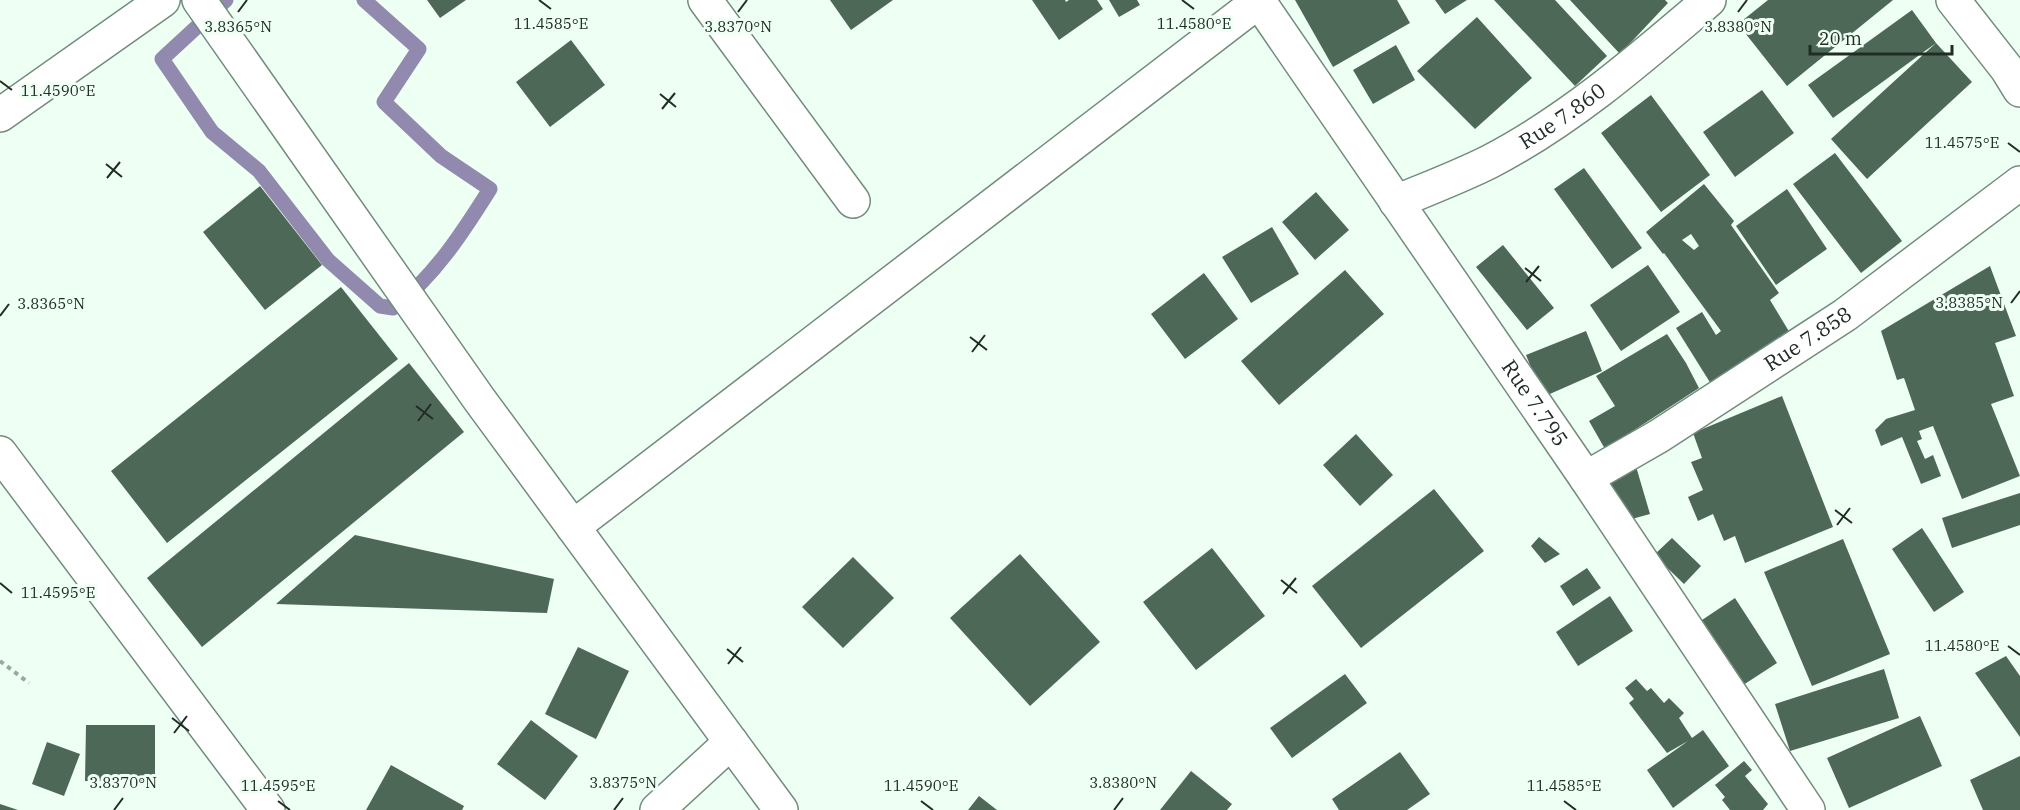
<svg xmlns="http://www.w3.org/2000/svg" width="2020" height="810" font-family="'IBM Plex Serif',serif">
  <rect width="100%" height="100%" fill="#eefff4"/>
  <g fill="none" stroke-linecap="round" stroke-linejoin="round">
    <path stroke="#9189ae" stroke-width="15" d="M226,0L162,59L212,132L259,171L328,260L380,306L393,308C434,277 463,232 490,189L441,156L384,102L419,49L364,0"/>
  </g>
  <path fill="#4e6858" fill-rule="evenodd" d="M427,0H466L440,18Z
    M830,0H893L851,30Z
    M1032,0H1065L1066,2L1069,0H1097L1103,9L1059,40Z
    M1109,0H1137L1140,5L1119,17Z
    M1295,0H1397L1410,23L1333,67Z
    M1435,0H1467L1445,14Z
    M1494,0H1555L1607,56L1575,86Z
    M1570,0H1665L1668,3L1620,54Z
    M1768,0H1893L1787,86L1738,24Z
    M1912,10L1936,43L1972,82L1867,179L1831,139L1936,43L1833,118L1808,85Z
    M1477,17L1532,78L1475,129L1417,71Z
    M571,40L605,85L550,127L516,82Z
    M1396,45L1415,80L1373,104L1353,70Z
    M1762,90L1794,133L1735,177L1703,132Z
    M1651,95L1710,175L1661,212L1601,133Z
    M1835,153L1902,241L1861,273L1793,184Z
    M1584,168L1642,248L1612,269L1554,189Z
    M1704,184L1734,221L1731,225L1779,293L1770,300L1793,338L1711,384L1676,328L1702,312L1716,335L1721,331L1664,253L1663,254L1646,232ZM1691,234L1699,246L1694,250L1682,240Z
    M260,186L322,265L265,310L203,232Z
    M1787,189L1827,249L1776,285L1736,226Z
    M1316,192L1349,230L1315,260L1282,222Z
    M1272,227L1299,274L1251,303L1222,257Z
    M1503,245L1554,308L1527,330L1476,267Z
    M1648,265L1680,312L1621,351L1590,305Z
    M1990,266L2016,336L1995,343L2014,396L1991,404L2020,476L1962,499L1933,426L1919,431L1922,439L1917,441L1925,459L1933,455L1941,476L1921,484L1902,437L1881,446L1875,430L1886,419L1915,410L1904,378L1897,380L1881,331Z
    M1345,270L1384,314L1279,405L1241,361Z
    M1204,273L1238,319L1185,359L1151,314Z
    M341,287L398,359L167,543L111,471Z
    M1586,331L1602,371L1543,397L1526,355Z
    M1667,334L1686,363L1699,388L1605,449L1589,421L1615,406L1596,376Z
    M409,363L464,432L202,647L147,578Z
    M1782,396L1833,527L1745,563L1735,536L1724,541L1713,514L1698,521L1688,497L1703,490L1691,462L1702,458L1693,433Z
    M1356,434L1393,475L1360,506L1323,465Z
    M1635,463L1650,514L1621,522L1607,471Z
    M1434,489L1484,551L1361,648L1312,586Z
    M2020,493V525L1952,548L1942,518Z
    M1922,528L1964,592L1934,612L1892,549Z
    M355,535L554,579L547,613L276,604Z
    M1539,537L1560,554L1545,563L1531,546Z
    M1672,538L1701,566L1684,584L1654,555Z
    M1843,539L1890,654L1812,686L1764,572Z
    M1212,548L1265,616L1196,670L1143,602Z
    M1020,554L1100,642L1030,706L950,618Z
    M853,557L894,598L843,648L802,607Z
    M1587,568L1601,588L1573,606L1560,586Z
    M1610,596L1633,631L1578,666L1556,632Z
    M1735,598L1777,663L1734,691L1693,626Z
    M578,647L629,671L596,739L545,714Z
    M2006,656L2020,676V737L1975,673Z
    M1884,669L1899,718L1790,751L1775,704Z
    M1345,674L1367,703L1292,758L1270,728Z
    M1636,679L1647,691L1651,688L1664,703L1669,698L1684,713L1679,718L1692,738L1703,730L1729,766L1673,808L1647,770L1688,741L1667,753L1629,703L1634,699L1625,688Z
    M1920,716L1942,766L1849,808L1827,758Z
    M531,720L578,756L545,800L497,764Z
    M86,725H155V781H85Z
    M47,742L80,754L64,796L32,784Z
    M1400,752L1430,794L1407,810H1339L1332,799Z
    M2020,756V810H1983L1970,780Z
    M1744,761L1752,770L1745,776L1768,804L1763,810H1730L1722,800L1725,797L1715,785Z
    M391,765L464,806L462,810H366Z
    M1191,771L1232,804L1227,810H1160Z
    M979,796L997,810H968Z
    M0,804L18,810H0Z"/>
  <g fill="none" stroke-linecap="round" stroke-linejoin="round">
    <g stroke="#718c7c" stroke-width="36">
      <g id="minor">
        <path d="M199,0L479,399L781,810"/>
        <path d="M705,0L853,201"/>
        <path id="s1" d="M1258,0L1586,478L1808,810"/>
        <path d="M1953,0L2007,69L2020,90"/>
        <path d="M0,115L163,0"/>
        <path id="s2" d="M1396,202C1427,189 1459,177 1489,162C1570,120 1640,59 1709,0"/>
        <path d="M0,453L268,810"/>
        <path id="s3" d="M1586,478L1659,436L1845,315L2020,183"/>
        <path d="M573,527L1259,1"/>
        <path d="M657,810L731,742"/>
      </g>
    </g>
    <path stroke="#99a89f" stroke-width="4" stroke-dasharray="4.5 4.5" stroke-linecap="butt" d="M0,661L29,683"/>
    <use href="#minor" stroke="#fff" stroke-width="33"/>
  </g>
  <path fill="none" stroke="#212c25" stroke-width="2" d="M539,0L551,9M1182,0L1194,9M238,12L247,0M738,12L747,0M1738,12L1747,0M0,81L12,90M660,94L676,107M662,109L675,93M2008,143L2020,152M106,164L122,177M107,178L120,162M1525,268L1541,281M1526,282L1539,266M2011,303L2020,291M0,316L9,304M970,337L987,350M972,352L985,335M416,406L433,419M418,421L431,404M1835,510L1852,523M1837,525L1850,508M1281,580L1297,593M0,583L12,593M1283,594L1296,578M2008,646L2020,655M727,649L743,662M728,664L741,647M172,718L189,731M174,733L187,716M278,801L290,810M921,801L933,810M1564,801L1576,810M114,810L123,798M614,810L623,798M1114,810L1123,798"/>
  <g text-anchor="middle" stroke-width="6" stroke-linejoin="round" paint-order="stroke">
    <g font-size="21" fill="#212c25" stroke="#eefff4">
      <text dy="7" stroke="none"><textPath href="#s2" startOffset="188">Rue 7.860</textPath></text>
      <text dy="7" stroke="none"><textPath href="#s3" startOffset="262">Rue 7.858</textPath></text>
      <text dy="7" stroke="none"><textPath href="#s1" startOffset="489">Rue 7.795</textPath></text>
    </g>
  </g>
  <g font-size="15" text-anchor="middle" fill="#212c25" stroke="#eefff4" stroke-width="6" stroke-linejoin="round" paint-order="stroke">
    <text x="551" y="29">11.4585°E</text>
    <text x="1194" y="29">11.4580°E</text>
    <text x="238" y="32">3.8365°N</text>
    <text x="738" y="32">3.8370°N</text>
    <text x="1738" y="32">3.8380°N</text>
    <text x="58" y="96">11.4590°E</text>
    <text x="1962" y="148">11.4575°E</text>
    <text x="1969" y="308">3.8385°N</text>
    <text x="51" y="309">3.8365°N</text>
    <text x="58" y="598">11.4595°E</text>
    <text x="1962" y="651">11.4580°E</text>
    <text x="123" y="788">3.8370°N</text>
    <text x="623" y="788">3.8375°N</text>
    <text x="1123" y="788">3.8380°N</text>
    <text x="278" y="791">11.4595°E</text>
    <text x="921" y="791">11.4590°E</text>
    <text x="1564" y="791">11.4585°E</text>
  </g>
  <path d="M1810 45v9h142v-9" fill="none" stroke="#212c25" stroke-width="3"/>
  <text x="1819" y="45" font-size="18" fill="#212c25" stroke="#eefff4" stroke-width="4.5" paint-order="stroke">20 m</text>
</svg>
